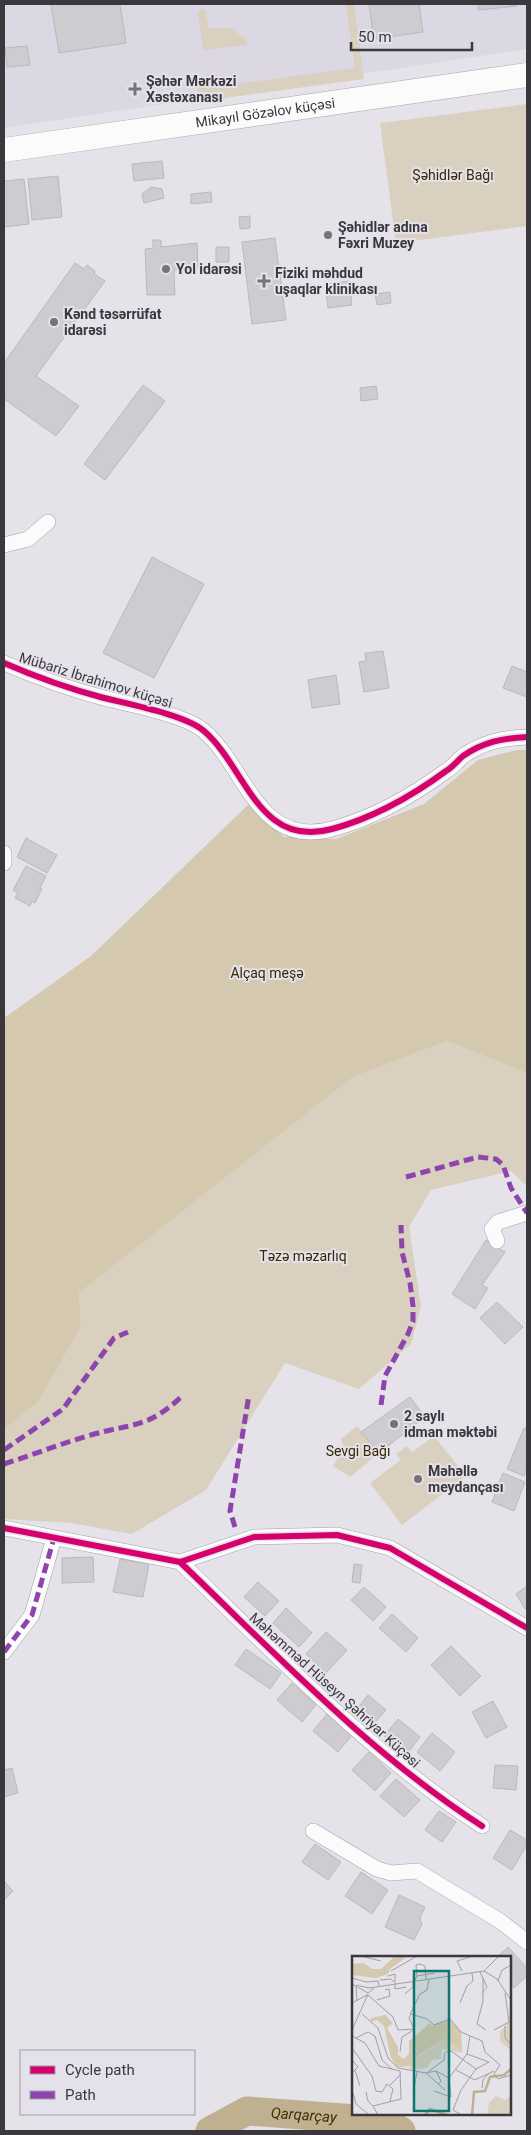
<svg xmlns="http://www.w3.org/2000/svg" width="531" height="2135" font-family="Roboto,sans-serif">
  <rect width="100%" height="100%" fill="#e5e3e9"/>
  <path fill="#dbd7e3" d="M4,4H527V49L4,128Z"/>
  <path fill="#d9d0bf" d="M346,4H354L364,79L203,101C197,94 195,88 200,79L210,74L222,76L228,85L355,68Z
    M201,9L205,10L209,28H231L246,39L247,45L203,50L198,12Z
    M527,104V226L396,243L380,123Z
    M447,1041L527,1073V1186L511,1171L431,1190L409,1227L421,1307L411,1344L359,1389L285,1363L206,1490L132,1534L71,1523L4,1519V1429L37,1403L81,1327L79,1293L353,1077Z
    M357,1426L379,1453L350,1477L333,1466L344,1449L341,1439Z
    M434,1436L466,1476L402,1525L370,1483L401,1460L396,1454L407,1446L412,1452Z"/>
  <path fill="#d4c8af" d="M517,750H527V1073L447,1041L353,1077L79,1293L81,1327L37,1403L4,1429V1018L91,956L250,803L284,837L336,839L424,804L478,760Z"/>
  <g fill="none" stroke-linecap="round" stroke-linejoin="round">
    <path stroke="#bfb08f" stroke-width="29" id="s1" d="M210,2131L247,2111L384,2121L401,2131"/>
  </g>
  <path fill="#ceccd1" stroke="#bab9be" d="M51,4H120L126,43L59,53Z
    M369,4H419L423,32L374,39Z
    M478,4H516L517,6L478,10Z
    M27,46L30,65L7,67L5,48Z
    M162,161L164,178L134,181L132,164Z
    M58,176L62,217L32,220L28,179Z
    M24,179L29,224L4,227V181Z
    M151,187L162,189L164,198L144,203L142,194Z
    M211,192L212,202L191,204V194Z
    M250,216V228L240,229L239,217Z
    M275,238L286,320L252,324L242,242Z
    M153,240H161V247L197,243L198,267L174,270L175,295H147L145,249L153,248Z
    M216,247H229V262H216Z
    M75,263L84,269L87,265L95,271L94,274L105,281L36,376L79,406L56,436L4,399V363Z
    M349,281L352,305L328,308L325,284Z
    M390,292L391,303L377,305L375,294Z
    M143,385L165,401L105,480L84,464Z
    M376,386L378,399L361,401L360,388Z
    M152,557L204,584L154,678L103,653Z
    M383,651L389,688L364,692L359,662L366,661L365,653Z
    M512,666L527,672V697L503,688Z
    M336,675L340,704L312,708L308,680Z
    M26,838L57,855L47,873L17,857Z
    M26,866L46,876L40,888L42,889L35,903L32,901L30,906L15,898L18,893L13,890Z
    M486,1240L505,1252L482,1285L488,1288L475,1309L452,1294Z
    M497,1302L523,1327L505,1344L480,1318Z
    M410,1397L425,1417L379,1453L361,1432Z
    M524,1428L527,1429V1468L524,1476L507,1469Z
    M503,1473L525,1482L514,1511L492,1502Z
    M93,1557L94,1582L62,1583V1558Z
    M120,1559L149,1564L143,1597L113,1592Z
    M354,1564L362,1565L360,1583L352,1582Z
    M258,1582L279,1601L265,1616L244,1597Z
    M527,1586V1607L525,1609L516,1594Z
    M364,1587L386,1607L373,1621L351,1600Z
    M286,1608L312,1633L299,1647L273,1623Z
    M392,1614L418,1638L406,1652L379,1628Z
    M326,1632L347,1650L326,1673L306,1654Z
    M451,1646L481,1676L460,1696L431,1665Z
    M246,1649L281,1673L270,1689L235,1665Z
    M292,1683L316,1705L302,1722L277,1700Z
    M368,1695L386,1710L373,1725L356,1710Z
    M493,1701L507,1727L486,1738L472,1712Z
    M327,1714L352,1735L338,1752L313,1731Z
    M398,1719L420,1737L407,1754L384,1736Z
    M432,1733L455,1752L440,1771L417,1752Z
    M369,1752L391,1773L375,1791L352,1770Z
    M495,1765L518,1766L516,1790L493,1788Z
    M12,1768L18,1793L4,1797V1770Z
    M396,1779L420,1800L404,1817L380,1796Z
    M439,1811L456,1822L442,1842L425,1830Z
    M510,1830L527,1840V1845L512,1870L493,1858Z
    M315,1844L341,1862L328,1880L302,1862Z
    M361,1872L388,1890L372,1914L345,1896Z
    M4,1881L13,1891L4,1900Z
    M399,1895L425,1907L420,1918L422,1924L414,1940L385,1927Z
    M508,1947L527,1968V1976L514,1988L510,1983V1958H496Z"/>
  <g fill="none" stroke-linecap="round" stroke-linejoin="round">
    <g stroke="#a4a3a7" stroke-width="16">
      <path id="street" d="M4,545L28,539L48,522
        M4,663C36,677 70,689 104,698C128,704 186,715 204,731C246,767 258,849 332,829C373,818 412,796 446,771C453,767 457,761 463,756C483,742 503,738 527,737
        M4,853V863
        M497,1241L492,1229L498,1222L527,1213
        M4,1528L180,1562L254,1537L337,1535L390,1548L527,1628
        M180,1562C276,1654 370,1754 482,1826
        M4,1652L32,1615L54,1538
        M313,1831L377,1869L391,1873L417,1871L500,1921L527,1942"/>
    </g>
    <g stroke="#a4a3a7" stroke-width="25">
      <g id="primary">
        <path id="s2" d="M4,150L527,75"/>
      </g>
    </g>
    <use href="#street" stroke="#fbfbfc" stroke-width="15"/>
    <use href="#primary" stroke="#fbfbfc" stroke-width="24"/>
    <path stroke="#8e44ad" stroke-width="5" stroke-dasharray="10 5" stroke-linecap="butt" d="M406,1177L478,1157L496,1159L503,1165L511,1188L527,1213
      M381,1405L385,1376L408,1334L413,1321V1306L410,1283L402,1252L401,1225
      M4,1450L63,1409L114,1338L128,1332
      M4,1464C33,1455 62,1443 91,1435C132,1423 147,1429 181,1397
      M235,1527L230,1511L249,1395
      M4,1652L32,1615L54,1538"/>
    <g stroke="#e4e1eb" stroke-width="9">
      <path id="cycleway" d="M4,663C36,677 70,689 104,698C128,704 186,715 204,731C246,767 258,849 332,829C373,818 412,796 446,771C453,767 457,761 463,756C483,742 503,738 527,737
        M4,1528L180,1562L254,1537L337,1535L390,1548L527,1628
        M180,1562C276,1654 370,1754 482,1826"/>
    </g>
    <use href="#cycleway" stroke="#d6006c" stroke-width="6"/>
  </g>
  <g fill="#767479" stroke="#e4e1eb" stroke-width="2">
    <path d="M132.5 81.5h5v5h5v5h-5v5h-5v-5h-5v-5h5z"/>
    <circle cx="328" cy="235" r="5"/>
    <circle cx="166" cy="269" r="5"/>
    <path d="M261.5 273.5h5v5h5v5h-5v5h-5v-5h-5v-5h5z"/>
    <circle cx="54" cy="322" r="5"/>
    <circle cx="394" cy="1424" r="5"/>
    <circle cx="418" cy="1479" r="5"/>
  </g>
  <g text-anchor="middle" stroke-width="4" stroke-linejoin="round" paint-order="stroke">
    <g font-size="14" font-weight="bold" fill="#3a383c" stroke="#e4e1eb" text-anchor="start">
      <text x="146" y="86">Şəhər Mərkəzi<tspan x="146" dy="16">Xəstəxanası</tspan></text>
      <text x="338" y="232">Şəhidlər adına<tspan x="338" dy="16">Fəxri Muzey</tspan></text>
      <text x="176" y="274">Yol idarəsi</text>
      <text x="275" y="278">Fiziki məhdud<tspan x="275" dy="16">uşaqlar klinikası</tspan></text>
      <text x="64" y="319">Kənd təsərrüfat<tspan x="64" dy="16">idarəsi</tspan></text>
      <text x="404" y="1421">2 saylı<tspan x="404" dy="16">idman məktəbi</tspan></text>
      <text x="428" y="1476">Məhəllə<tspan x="428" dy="16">meydançası</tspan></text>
    </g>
    <g font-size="14" fill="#3a383c" stroke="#e4e1eb">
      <text dy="5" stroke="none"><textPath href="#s2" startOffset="264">Mikayıl Gözəlov küçəsi</textPath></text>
      <text transform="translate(96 680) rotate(17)" y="5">Mübariz İbrahimov küçəsi</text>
      <text transform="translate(335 1690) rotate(42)" y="5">Məhəmməd Hüseyn Şəhriyar Küçəsi</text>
    </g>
    <g font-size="14" fill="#382900" stroke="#e4e1eb">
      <text x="453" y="180">Şəhidlər Bağı</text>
      <text x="267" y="978">Alçaq meşə</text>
      <text x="303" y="1261">Təzə məzarlıq</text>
      <text x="358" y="1456">Sevgi Bağı</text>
    </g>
    <g font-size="15" font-style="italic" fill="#403005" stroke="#e4e1eb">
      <text dy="5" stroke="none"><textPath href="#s1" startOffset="99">Qarqarçay</textPath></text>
    </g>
  </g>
  <g transform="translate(352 1956)">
    <rect width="159" height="159" fill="#e5e3e9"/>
    <path d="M159,63V95L148,85V76ZM91,83L110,94V97L90,93L89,103L80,104L75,112L56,114L67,100ZM144,140L153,144L159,140V159H135L137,147Z" fill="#d9d0bf"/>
    <path d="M43,0H56L38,13L36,18L24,22L0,19V8L11,7L20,13H29ZM33,59L41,67L35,72L46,91V99L52,103L57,98V85L78,67L80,70L98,64L109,76L110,94L91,83L67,99L60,110L45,111L39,102L32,70L25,64L18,66L19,62Z" fill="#d4c8af"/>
    <path fill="none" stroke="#bfb08f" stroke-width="2.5" d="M73,159L78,153L95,159M120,159L122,136L133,135L138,121L152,119L159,113"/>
    <path fill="none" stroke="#a19fa4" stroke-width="1" d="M9,0L29,5M39,15L65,0M110,15L105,5L121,0M132,15L147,0M128,16L135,31L130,37M36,20L43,18V33L54,31M65,20L64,9L68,8L73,10L74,23M0,22L14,26L26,25L27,30M131,22V45L125,68L134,74M28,24L39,23L42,26M63,24L65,20L83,17M146,25L150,14L159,9M0,28L16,37L22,32M4,29L17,32L132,15L145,23L159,44M4,30L5,45M53,38L61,31V25M16,39L41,61L46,74L62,73L57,62L59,58L75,63L82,69L98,63L109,76L130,85L133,96L148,109L142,118L146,123L159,119M25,44L38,40L37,33L33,34M0,47L15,39M108,47L115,30L121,25L120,17M10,58L26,72L36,102L46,112L74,117L84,115L97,122M58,58L68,38L75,34L77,23M153,70V82L159,88M0,74L16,38M142,74L157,66L153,37M0,80L13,87L27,110L48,115M4,82L16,76L23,80L30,104L41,114M0,92L20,120L24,135L30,136L35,128L41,133L38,145M48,96L50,81L60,75M94,96L99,95L124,113M0,104L6,111L0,117M3,114L8,130M104,114L123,124L142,115M84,115L89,125L86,129M76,116L92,104L93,96M74,117L93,134M97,122L115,98L118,80M38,129L49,118M130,132L131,124L137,117M0,134L4,148L17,159M82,135L99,141L97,122M14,136L16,145L21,150M61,137L65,116M108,158L101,154L109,134L124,113L137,106L115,98M26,159L21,150L49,143L48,115"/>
    <path fill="#0f766e" fill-opacity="0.15" stroke="#0f766e" stroke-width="2.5" d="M62,15H97V155H62Z"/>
    <rect width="159" height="159" fill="none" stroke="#3a383c" stroke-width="2.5"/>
  </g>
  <rect width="531" height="2135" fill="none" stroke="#3a383c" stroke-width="10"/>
  <rect x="20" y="2050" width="175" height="65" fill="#e4e1eb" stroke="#a09da5"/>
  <rect x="30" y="2066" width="25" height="8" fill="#d6006c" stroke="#a09da5"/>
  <text x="65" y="2075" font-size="15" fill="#3a383c">Cycle path</text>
  <rect x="30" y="2091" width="25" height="8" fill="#8e44ad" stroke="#a09da5"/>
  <text x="65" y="2100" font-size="15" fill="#3a383c">Path</text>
  <path d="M351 42v8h121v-8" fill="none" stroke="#3a383c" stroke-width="2.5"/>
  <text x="358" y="42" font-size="15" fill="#3a383c" stroke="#e4e1eb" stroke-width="4" paint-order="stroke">50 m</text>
</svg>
